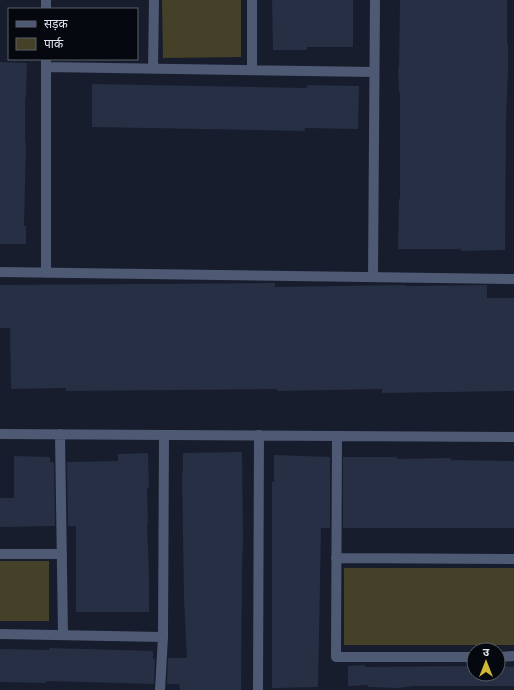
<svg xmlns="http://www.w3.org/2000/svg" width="514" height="690" font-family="Signika,'Noto Sans Devanagari',sans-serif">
  <rect width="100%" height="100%" fill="#171d2d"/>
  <path fill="#454028" d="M162,0H241V57L163,58Z
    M0,561H49V621H0Z
    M344,568H514V645H344Z"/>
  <path fill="#272f44" d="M272,0H353V47H307V50H273Z
    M400,0H507V44H508V68L506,120L505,250L461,251V249H398L399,199H400V92H399L398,68H399Z
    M0,62L27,63L26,97H25V143H26L24,226H26V244H0Z
    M92,84L307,88V85L359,86L358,129L305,128V131L92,127Z
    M275,283V287L405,285V286L487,285V298H514V391L382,393V389L277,391V389L66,391V388L11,389L10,328H0V285Z
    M242,452L243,541L242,567L241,690H180L179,684H167L168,658H187L184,598L182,473H183V453Z
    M148,453L149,488H147L148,523H147L149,575V612H76V526H68L67,462L118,461V454Z
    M274,455L330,457V528H321L318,687L272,688V482H274Z
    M14,456L50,457V462H54L55,526L0,527V498H14Z
    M343,457H397V459L451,458V460L514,461V528H343Z
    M49,648L153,651V659H155L154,684L46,681V683L0,682V649L49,650Z
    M365,665V667L474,666V674H498V666L514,667V686H413L398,688L368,687V685L348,686V666Z"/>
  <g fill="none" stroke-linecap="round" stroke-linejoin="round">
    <path stroke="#4e5973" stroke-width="10" d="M46,0V9
      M252,0V70
      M46,59V273
      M46,67L374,72
      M153,69L154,0
      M0,272L514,279
      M373,277L375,0
      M0,434L514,437
      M60,434L63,635
      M337,436L336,657H474
      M0,554H62
      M336,558L514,559
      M0,634L163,637
      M498,657L514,656
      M160,690L163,637L164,435
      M258,690L259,435"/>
  </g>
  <rect x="8" y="8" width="130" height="52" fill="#05080e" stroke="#5c6068"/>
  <rect x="16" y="21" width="20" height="6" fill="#4e5973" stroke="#5c6068"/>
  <text x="44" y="28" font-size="12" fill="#dfe4ef">सड़क</text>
  <rect x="16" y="38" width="20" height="12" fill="#454028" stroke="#5c6068"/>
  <text x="44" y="48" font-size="12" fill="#dfe4ef">पार्क</text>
  <g transform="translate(486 662)"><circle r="19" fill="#05080e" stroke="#5c6068"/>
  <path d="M0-3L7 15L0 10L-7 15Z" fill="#d1b736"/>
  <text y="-6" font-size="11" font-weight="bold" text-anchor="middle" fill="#dfe4ef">उ</text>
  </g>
</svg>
